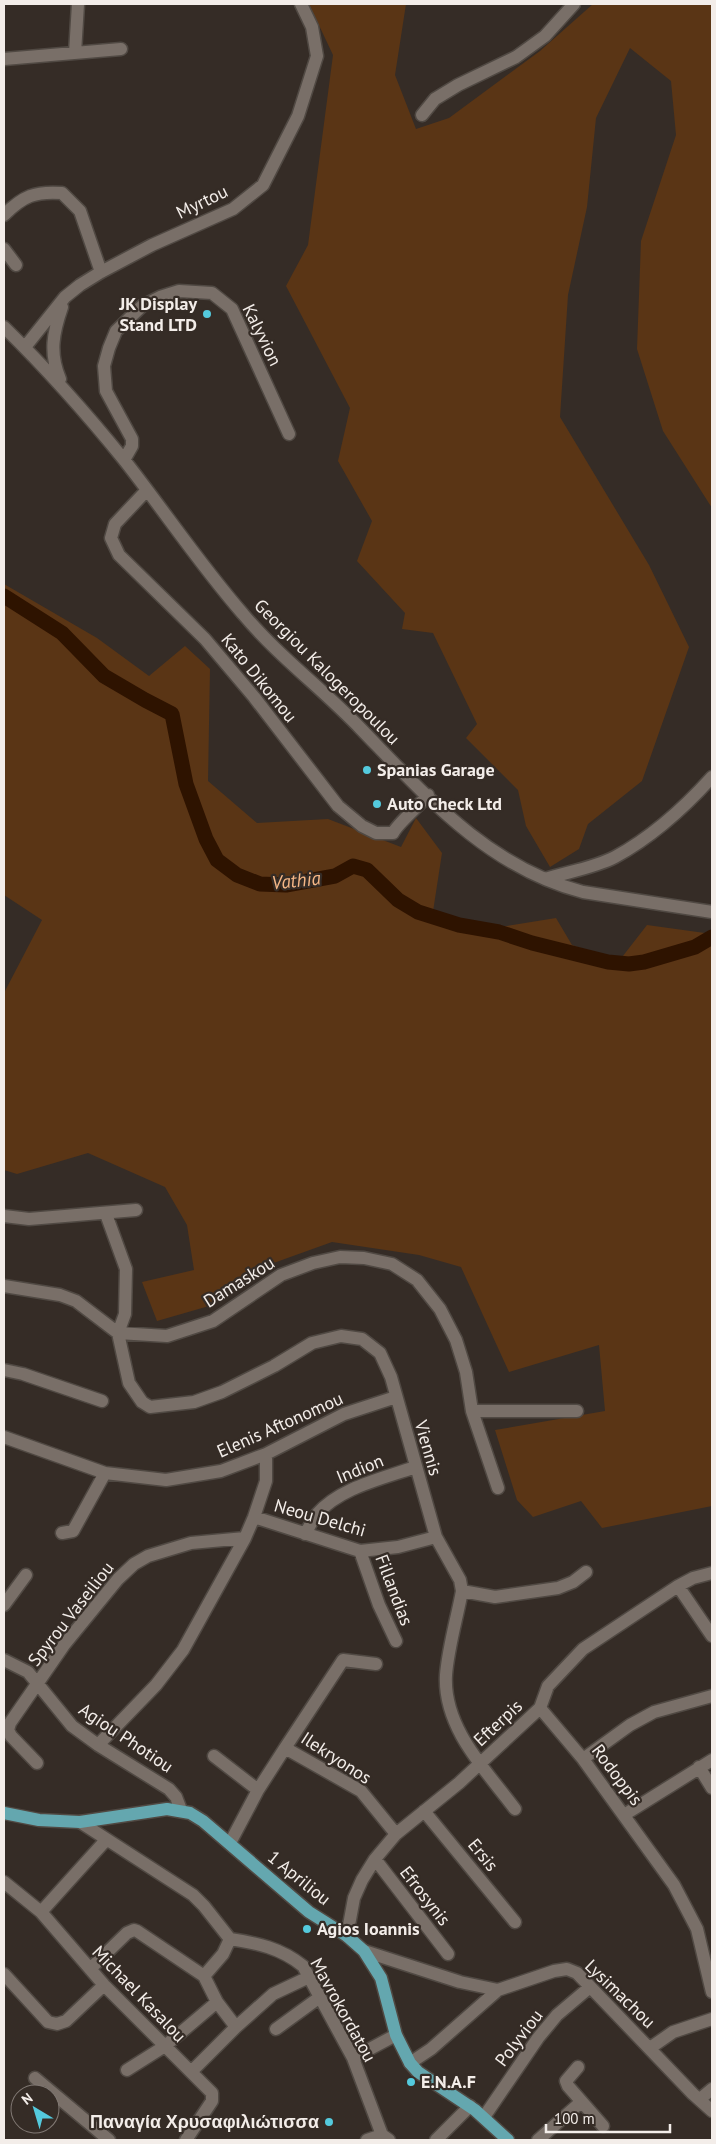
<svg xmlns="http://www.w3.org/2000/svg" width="716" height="2144" font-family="'PT Sans',sans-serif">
  <rect width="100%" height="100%" fill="#352c26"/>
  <path fill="#5a3515" d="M309,4H406L395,75L416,129L449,118L540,51L593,4H712V508L663,431L637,349L641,241L676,135L671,81L630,48L596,118L587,207L568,295L560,417L649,565L689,647L642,781L588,824L579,849L550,867L526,826L518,790L466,738L477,724L433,633L402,629L405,613L357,561L372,521L338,461L350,408L286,286L308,245L333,55Z
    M4,584L97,638L149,676L185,646L210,669L208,781L257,823L328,819L401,847L416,818L442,853L432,918L469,932L556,918L572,945L619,961L647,925L712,934V1506L602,1528L581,1501L533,1517L517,1500L495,1430L605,1411L599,1345L509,1372L461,1267L419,1255L332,1242L268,1265L209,1306L157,1321L142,1282L194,1270L187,1225L165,1187L88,1153L17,1174L4,1170V993L42,920L4,895Z"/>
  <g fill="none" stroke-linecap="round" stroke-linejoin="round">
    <path stroke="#2e1300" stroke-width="15" d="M4,596L62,633L104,676L145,700L172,714L186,784L206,839L217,860L237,875L260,884L286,885L335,876L353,866L367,870L398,900L418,912L459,925L499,932L532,943L608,962L629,964L644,962L695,947L712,937"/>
    <g stroke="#504943" stroke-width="15">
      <path id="minor" d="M75,53L78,4
        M4,59L121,49
        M422,115L435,99L458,85L516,57L545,36L574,4
        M4,215C23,196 35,191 62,193L80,211L101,272
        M4,249L16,265
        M4,327C47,369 87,414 125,461C165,512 201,566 243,614C278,656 323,689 361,729C426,796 489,868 583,892L712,912
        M25,347L65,297L80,285L101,272L152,245L233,209L263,185L298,116L317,56L312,27L301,4
        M60,379C49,353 53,333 62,307
        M124,460L132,446V439L106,391L104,366L109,348L116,331L142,306L160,297L179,291L212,293L232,309L289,434
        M147,490L115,524L111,538L119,555L205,639L254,697L338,806L362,826L376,833H393C398,823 419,806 428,795
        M545,879C567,872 594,868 615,857C652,837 684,808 712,777
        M106,1214L126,1269L125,1314L118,1333
        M4,1216L29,1219L136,1210
        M4,1286L60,1295L76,1301L118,1333L129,1383L142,1402L150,1407L194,1402L222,1392L274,1366L312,1343L341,1336L362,1339L380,1353L391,1377L436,1537L460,1580L462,1591C457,1618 448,1648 446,1675C443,1728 486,1770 515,1809
        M118,1333L167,1336L213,1321L281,1275L313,1263L340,1257L364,1258L392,1264L417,1280L440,1309L456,1340L466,1372L472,1411L498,1488
        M4,1370L23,1374L102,1401
        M472,1411H577
        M4,1437L105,1473L166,1480L221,1471L266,1454L344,1414L396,1397
        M254,1517L360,1551L398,1547L436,1537
        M62,1533L73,1531L105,1473
        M305,1534C309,1528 312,1520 317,1514C341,1487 382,1479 415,1467
        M360,1551L379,1605L396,1641
        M678,1586L712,1636
        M462,1591L495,1597L558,1588L573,1582L586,1572
        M4,1605L26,1575
        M4,1660L28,1672L72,1726L98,1745L169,1789L176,1797L181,1810
        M376,1664L343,1660L285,1748L361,1791L396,1834
        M540,1708L583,1759L674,1885L697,1929L712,1992
        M98,1745L156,1685L183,1650L245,1538L254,1517L266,1481V1454
        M214,1756L258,1790L230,1843
        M583,1759L630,1725L654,1712L712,1696
        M37,1763L11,1736L8,1730L10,1723L64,1645L118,1579L134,1564L148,1556L191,1543L245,1538
        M699,1767L712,1788
        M258,1790L285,1748
        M424,1811L515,1922
        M624,1815L712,1760
        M80,1822L193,1895L204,1906L230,1939C257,1943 281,1948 303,1966L353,2058L382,2135L389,2140
        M375,1859L448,1954
        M4,1882L41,1912L104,1985L212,2093V2101L186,2140
        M41,1912L106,1840
        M347,1936L354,1898L362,1880L375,1859L396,1834L459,1783L540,1708L548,1686L583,1649L678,1586L693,1578L712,1573
        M364,1951L460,1982L498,1990L554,1971L567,1969L577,1973L693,2094L712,2111
        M90,1969L127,1933L134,1930L137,1931L204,1976L217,2002L236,2027
        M4,1974L48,2022L57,2024L66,2021L104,1985
        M204,1976L223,1954L230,1939
        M276,2029L320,1997
        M650,2048L673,2032L712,2019
        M353,2058L396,2035
        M410,2063L431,2049L498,1990
        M578,2067L566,2081L568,2086L603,2126
        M127,2070L165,2046L217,2002
        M191,2072L236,2027L273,1994L309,1977
        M35,2078L109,2140
        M700,2099L712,2089
        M484,2117L538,2038L557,2015L590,1987
        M367,2140L382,2135
        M436,2140L470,2106
        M538,2140L581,2102"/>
    </g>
    <g stroke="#504943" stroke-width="15">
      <path id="major" d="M4,1813L39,1820L80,1822L167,1809L190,1813L203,1821L309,1912L347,1936L364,1951L381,1978L396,2035L410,2063L418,2072L475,2110L508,2140"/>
    </g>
    <use href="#minor" stroke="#796f68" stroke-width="12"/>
    <use href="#major" stroke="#64a7af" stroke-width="12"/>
  </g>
  <g fill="#54cadd" stroke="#352c26" stroke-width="2">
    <circle cx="207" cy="314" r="5"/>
    <circle cx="367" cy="770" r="5"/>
    <circle cx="377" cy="804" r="5"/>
    <circle cx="307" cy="1929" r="5"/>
    <circle cx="411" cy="2082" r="5"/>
    <circle cx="329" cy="2122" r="5"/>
  </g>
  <g text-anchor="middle" stroke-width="4.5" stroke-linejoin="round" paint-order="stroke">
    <g font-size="18" fill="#f3ede9" stroke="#352c26">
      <text transform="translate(202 202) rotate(-26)" y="6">Myrtou</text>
      <text transform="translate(262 335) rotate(64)" y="6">Kalyvion</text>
      <text transform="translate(327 672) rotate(45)" y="6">Georgiou Kalogeropoulou</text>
      <text transform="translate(259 678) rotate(51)" y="6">Kato Dikomou</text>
      <text transform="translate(239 1282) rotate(-32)" y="6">Damaskou</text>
      <text transform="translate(280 1425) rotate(-24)" y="6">Elenis Aftonomou</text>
      <text transform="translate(428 1448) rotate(74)" y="6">Viennis</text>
      <text transform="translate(360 1469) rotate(-22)" y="6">Indion</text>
      <text transform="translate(320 1518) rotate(16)" y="6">Neou Delchi</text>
      <text transform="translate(394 1590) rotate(69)" y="6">Fillandias</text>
      <text transform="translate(71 1614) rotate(-52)" y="6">Spyrou Vaseiliou</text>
      <text transform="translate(498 1723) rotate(-43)" y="6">Efterpis</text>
      <text transform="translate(126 1738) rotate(34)" y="6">Agiou Photiou</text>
      <text transform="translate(336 1758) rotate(33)" y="6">Ilekryonos</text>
      <text transform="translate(617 1775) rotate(53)" y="6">Rodoppis</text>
      <text transform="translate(483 1855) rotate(51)" y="6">Ersis</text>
      <text transform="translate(299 1878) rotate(39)" y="6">1 Apriliou</text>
      <text transform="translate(425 1896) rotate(52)" y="6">Efrosynis</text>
      <text transform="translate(139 1994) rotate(46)" y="6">Michael Kasalou</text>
      <text transform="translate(620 1994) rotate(44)" y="6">Lysimachou</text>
      <text transform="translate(343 2010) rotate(61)" y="6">Mavrokordatou</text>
      <text transform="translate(519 2038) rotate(-53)" y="6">Polyviou</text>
    </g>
    <g font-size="18" font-weight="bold" fill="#f3ede9" stroke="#352c26" text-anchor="start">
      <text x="197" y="310" text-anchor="end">JK Display<tspan x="197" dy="21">Stand LTD</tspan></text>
      <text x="377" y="776">Spanias Garage</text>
      <text x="387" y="810">Auto Check Ltd</text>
      <text x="317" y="1935">Agios Ioannis</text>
      <text x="421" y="2088">E.N.A.F</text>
      <text x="319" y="2128" text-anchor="end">Παναγία Χρυσαφιλιώτισσα</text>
    </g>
    <g font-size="19" font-style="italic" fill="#f6b786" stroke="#352c26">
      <text transform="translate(296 880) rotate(-6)" y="7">Vathia</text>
    </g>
  </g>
  <rect width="716" height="2144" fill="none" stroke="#f3ede9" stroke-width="10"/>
  <g transform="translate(35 2109) rotate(322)"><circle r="24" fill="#352c26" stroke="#817974"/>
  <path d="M0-4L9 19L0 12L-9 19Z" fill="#54cadd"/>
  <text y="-8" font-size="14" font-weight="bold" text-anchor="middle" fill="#f3ede9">N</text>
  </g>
  <path d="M546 2124v8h124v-8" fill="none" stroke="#f3ede9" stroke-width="2.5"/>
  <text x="554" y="2124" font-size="15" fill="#f3ede9" stroke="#352c26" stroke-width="4" paint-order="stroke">100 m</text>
</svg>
